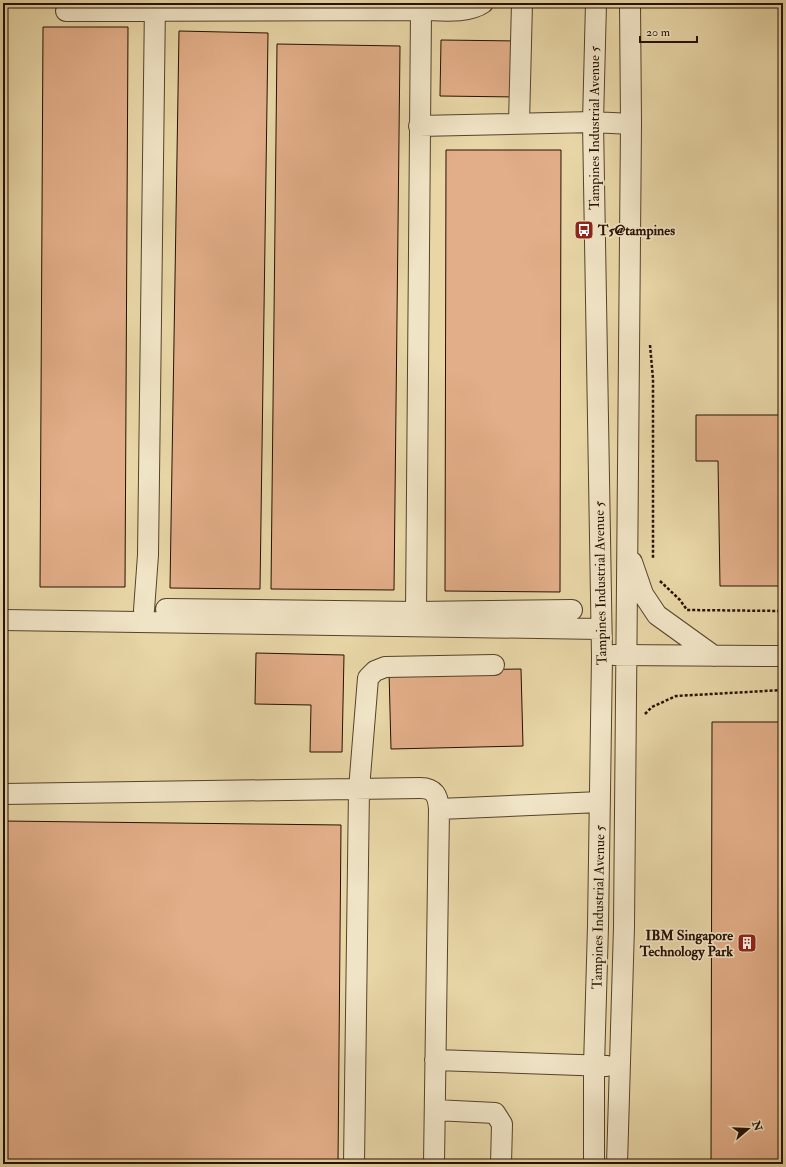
<svg xmlns="http://www.w3.org/2000/svg" width="786" height="1167" font-family="'IM FELL Double Pica',serif">
  <rect width="100%" height="100%" fill="#e8d6a7"/>
  <filter id="stains"><feTurbulence type="fractalNoise" baseFrequency=".005" numOctaves="4"/><feColorMatrix values="0 0 0 0 .2 0 0 0 0 .09 0 0 0 0 .02 0 0 0 .5 -.17"/></filter>
  <radialGradient id="worn" r=".72"><stop offset=".6" stop-color="#630" stop-opacity="0"/><stop offset="1" stop-color="#630" stop-opacity=".3"/></radialGradient>
  <path fill="#e2ae89" stroke="#261000" d="M43,27H128L125,587H40Z
    M179,31L268,33L260,589L170,588Z
    M441,40L519,41L518,97L440,96Z
    M277,44L400,46L394,590L271,589Z
    M446,150H561L560,592L445,591Z
    M696,415H783V586H720L718,461H696Z
    M256,653L344,655L342,752H310L311,705L255,704Z
    M521,669L523,746L391,749L389,671Z
    M712,722H783V1164H711Z
    M3,821L341,825L338,1164H3Z"/>
  <g fill="none" stroke-linecap="round" stroke-linejoin="round">
    <g stroke="#56422a" stroke-width="22">
      <path id="minor" d="M66,11L421,10C440,10 467,14 483,3
        M519,123L522,3
        M419,126L593,122L631,124
        M632,562L643,594L657,615L714,656
        M166,609L416,612L572,610
        M144,610L148,555L155,3
        M416,612L421,10
        M3,620L601,629
        M614,655L783,656
        M3,794L420,788C435,788 438,796 439,809L434,1164
        M439,809L600,802
        M435,1060L607,1066
        M435,1110L495,1113L502,1124L501,1164
        M354,1164L359,789L368,678L375,671L385,667L494,665
        M594,1164V1066L598,926L602,656L593,122L596,3
        M617,1164L624,927L631,124L630,3"/>
    </g>
    <path stroke="#261000" stroke-width="2.5" stroke-dasharray="3 2" stroke-linecap="butt" d="M650,345L653,379V558
      M660,581L680,600L687,610L783,611
      M645,714L652,707L676,696L783,690"/>
    <use href="#minor" stroke="#f0e4c6" stroke-width="20"/>
  </g>
  <defs>
    <g id="bus-square" transform="scale(1)"><rect x="-9" y="-9" width="18" height="18" rx="4" fill="#8f2418" stroke="#f0e4c6"/><path d="M-5-6H5V4H4V6H2V4H-2V6H-4V4H-5ZM-3.5-4V0h7V-4ZM-3.5 1.2v1.5H-2V1.2ZM2 1.2v1.5H3.5V1.2Z" fill="#fff"/></g>
    <g id="building-square" transform="scale(1)"><rect x="-9" y="-9" width="18" height="18" rx="4" fill="#8f2418" stroke="#f0e4c6"/><path d="M-4-6H4V6H1V3H-1V6H-4ZM-2.5-4.3h1.7v1.8h-1.7ZM.8-4.3h1.7v1.8H.8ZM-2.5-1h1.7V.8h-1.7ZM.8-1h1.7V.8H.8Z" fill="#fff"/></g>
  </defs>
  <g fill-rule="evenodd">
    <use href="#bus-square" x="584" y="230"/>
    <use href="#building-square" x="747" y="943"/>
  </g>
  <g text-anchor="middle" stroke-width="3.5" stroke-linejoin="round" paint-order="stroke">
    <g font-size="14" fill="#261000" stroke="#f0e4c6">
      <text transform="translate(594 128) rotate(-90)" y="5">Tampines Industrial Avenue 5</text>
      <text transform="translate(600 583) rotate(-91)" y="5">Tampines Industrial Avenue 5</text>
      <text transform="translate(598 907) rotate(-89)" y="5">Tampines Industrial Avenue 5</text>
    </g>
    <g font-size="14" font-weight="bold" fill="#261000" stroke="#f0e4c6" text-anchor="start">
      <text x="598" y="235">T5@tampines</text>
      <text x="733" y="940" text-anchor="end">IBM Singapore<tspan x="733" dy="16">Technology Park</tspan></text>
    </g>
  </g>
  <rect width="786" height="1167" fill="none" stroke="#e8d6a7" stroke-width="16"/>
  <rect x="4" y="4" width="778" height="1159" fill="none" stroke="#261000" stroke-width="2"/>
  <rect x="8" y="8" width="770" height="1151" fill="none" stroke="#261000"/>
  <g transform="translate(748 1129) rotate(71)" stroke="#f0e4c6" stroke-width="3" paint-order="stroke">
  <path d="M0-3L7 15L0 10L-7 15Z" fill="#261000"/>
  <text y="-6" font-size="11" font-weight="bold" text-anchor="middle" fill="#261000">N</text>
  </g>
  <path d="M640 36v6h57v-6" fill="none" stroke="#261000" stroke-width="2"/>
  <text x="646" y="36" font-size="12" fill="#261000" stroke="#f0e4c6" stroke-width="3" paint-order="stroke">20 m</text>
  <rect width="100%" height="100%" filter="url(#stains)"/>
  <rect width="100%" height="100%" fill="url(#worn)"/>
</svg>
